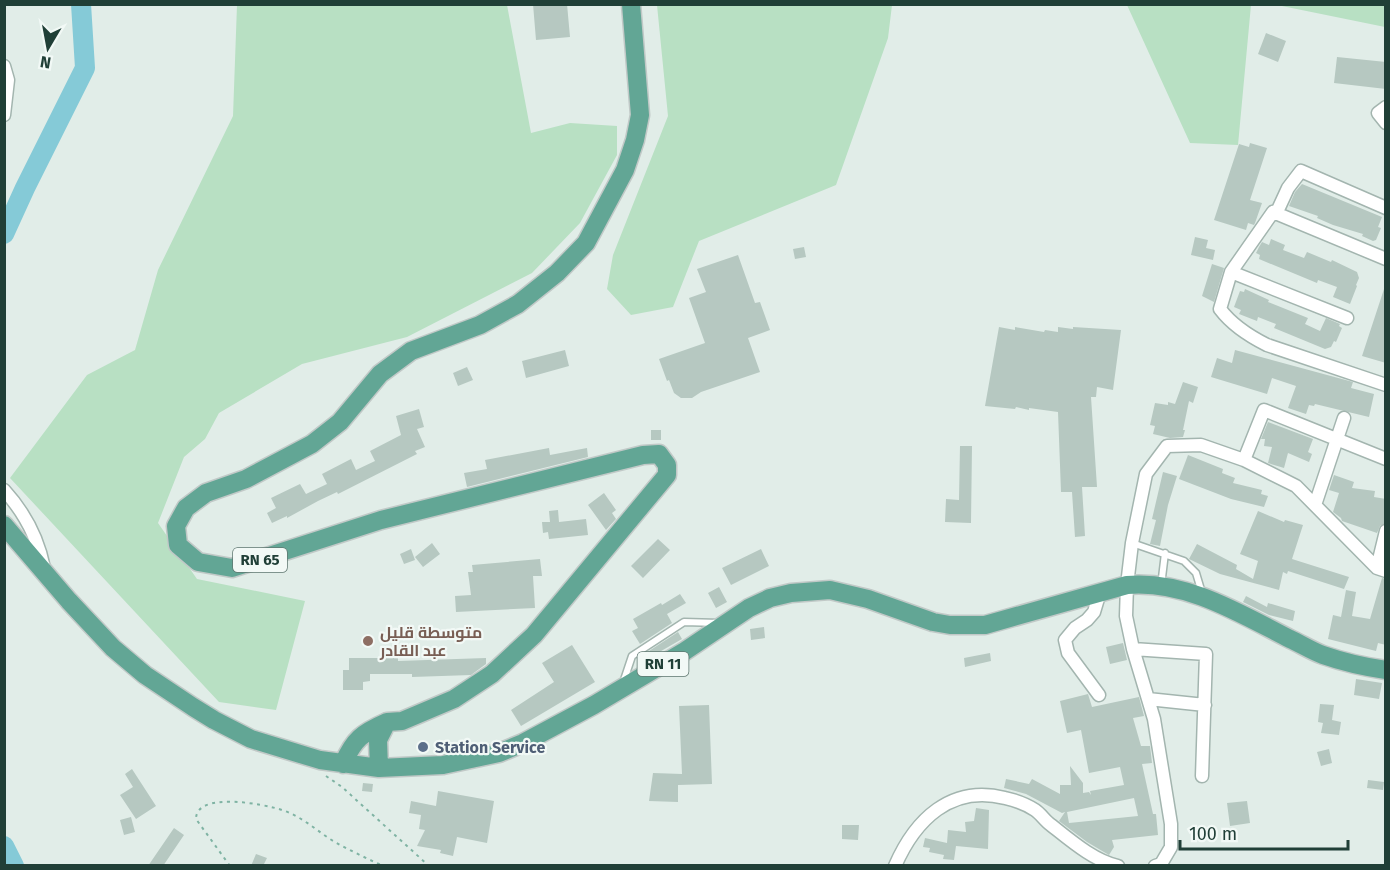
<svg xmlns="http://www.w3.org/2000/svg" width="1390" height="870" font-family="'Fira Sans',Cairo,sans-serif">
  <rect width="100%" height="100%" fill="#e1ede8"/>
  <path fill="#b8e0c3" d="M237,5H507L531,133L570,123L617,126V155L580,223L532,273L407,337L302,364L219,413L205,439L184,457L158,523L197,579L305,601L276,710L219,702L10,478L87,375L135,350L158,270L233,116Z
    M657,5H892L888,38L836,185L699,241L673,307L631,315L607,289L613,255L668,116Z
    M1127,5H1251L1238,145L1190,143Z
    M1277,5H1385V27Z"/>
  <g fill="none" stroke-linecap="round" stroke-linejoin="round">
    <path stroke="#85cad7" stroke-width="20" d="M4,234L25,188L85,68L81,4
      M4,846L14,866"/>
  </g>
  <path fill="#b6c8c1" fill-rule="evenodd" d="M533,4H567L570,37L536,40Z
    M1266,33L1286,41L1278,62L1258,54Z
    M1337,57L1386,62V89L1334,83Z
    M1250,143L1267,148L1250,200L1262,203L1255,223L1254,225L1248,223L1246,230L1214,220L1239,144L1249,147Z
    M1302,184L1382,217L1378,227L1381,228L1376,240L1373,241L1362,236L1363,234L1333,225L1317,218L1318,216L1289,206L1295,192Z
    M1195,237L1208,240L1206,248L1215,250L1213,260L1191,255Z
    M1271,239L1285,245L1283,250L1304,258L1307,252L1331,262L1332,260L1357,272L1359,278L1356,285L1357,286L1350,304L1333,297L1337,287L1318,280L1317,283L1259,259L1260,255L1256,253L1259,247L1262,242L1269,245Z
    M804,247L806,257L795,259L793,249Z
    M738,255L755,303L760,302L770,330L748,338L760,372L701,392L692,398H681L674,393L669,380L667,381L659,359L705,343L689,298L706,292L697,269Z
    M1212,264L1224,268L1214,302L1202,296Z
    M1245,289L1269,300L1268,302L1308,318L1305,324L1320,331L1326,318L1340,324L1339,326L1342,328L1336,342L1334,341L1331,347L1325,349L1274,328L1276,324L1258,317L1257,321L1239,314L1241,310L1234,307L1240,291L1244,292Z
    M1384,289L1386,290V363L1362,356Z
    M999,327L1015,330V327L1044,332L1045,330L1058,332V327L1073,329V327L1121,330L1113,390L1097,387L1096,397H1091L1097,487H1082L1085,536L1075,537L1072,492H1061L1058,412L1029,408V410L1016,407L1015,409L985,406Z
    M565,350L569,366L526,378L522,361Z
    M1235,350L1353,382L1351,388L1374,394L1369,417L1315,404L1314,406L1309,405L1306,414L1288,408L1296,386L1272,378L1267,394L1211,377L1217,358L1232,363Z
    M467,367L473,380L458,386L453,373Z
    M1183,382L1198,387L1193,403L1189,401L1183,430H1185L1183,437L1170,438L1153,434L1155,426L1150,425L1155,403L1168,405V402L1175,404Z
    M419,409L424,427L417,429L425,447L415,451L417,454L338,494L337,492L318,501L287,518V516L272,523L267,513L276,508L271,498L300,484L306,494L327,484L322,474L351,459L356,470L375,461L370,451L401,435L396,416Z
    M1268,422L1313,439L1308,452L1312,454L1309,462L1288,453L1284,468L1268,463L1272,447L1264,446L1265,439H1261Z
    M651,430H661V440H651Z
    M960,446H972L971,523L945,522L946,499L959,500Z
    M549,448L550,455L587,448L588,457L467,487L464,473L487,469L485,460Z
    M1188,455L1223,469L1222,473L1235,478L1233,483L1262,490L1261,494L1268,496L1264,507L1231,499L1179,479Z
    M1163,472L1177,476L1168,505L1160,546L1150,544L1156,520L1152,519Z
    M1334,475L1354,482L1352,488L1375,491L1374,497L1386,499V523L1380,526L1377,533L1342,521L1341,518L1333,512L1339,493L1329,490Z
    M604,493L616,510L612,513L616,519L606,530L588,505Z
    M558,510L559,522L586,519L588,535L549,539L548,532L543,533L542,522H550L549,511Z
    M1258,511L1284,522L1285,520L1303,525L1292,559L1349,577L1344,589L1288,571L1287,574L1283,572L1279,590L1220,574L1189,559L1197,544L1237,565L1236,569L1253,579L1258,561L1240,554Z
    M658,539L670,550L643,578L631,566Z
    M432,543L440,554L423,567L415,557Z
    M411,549L415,560L404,564L400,554Z
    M761,549L769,566L731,585L722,568Z
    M540,559L542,576H533L535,608L456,612L455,596L471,595L468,572H473L472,565Z
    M1382,578L1386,579V645L1378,643L1376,651L1328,639L1333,615L1341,617L1346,590L1356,592L1352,616L1370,619Z
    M719,587L727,602L716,608L708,593Z
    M680,594L686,603L667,614L672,623L640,644L632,631L638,628L633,619L661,603L662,605Z
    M1246,596L1267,607L1268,603L1295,611L1293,621L1269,615L1243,602Z
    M764,627L765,638L751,640L750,629Z
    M678,632L682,639L649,658L646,653Z
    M1123,643L1127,660L1110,664L1106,647Z
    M572,645L595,682L521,726L511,710L554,682L542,663Z
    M990,653L991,661L965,667L964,658Z
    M349,658H398V661L486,658V664L471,675L412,677V674H370V681L363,682V690H343V670H349Z
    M1356,679L1382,683L1379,699L1354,695Z
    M1088,694L1092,707L1139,697L1144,716L1133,718L1141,746H1150L1151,754L1152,763L1142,764L1153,814H1156L1158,835L1112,840L1114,847L1109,855L1087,842L1059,821L1065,812L1062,813L1026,794L1004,788L1006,779L1029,784L1032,779L1060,794V785H1071L1070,766L1083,783V793L1089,792L1091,795L1090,791L1124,785L1120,767L1089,773L1081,730L1067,733L1060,701ZM1134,798L1138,816L1069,823L1067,812Z
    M1320,704L1334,705L1332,720L1341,722L1339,735L1321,733L1323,723L1318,722Z
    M709,705L712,784L678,785V802L649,801L653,773L682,774L679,706Z
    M1329,749L1332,763L1321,766L1317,752Z
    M132,769L156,806L136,819L120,795L133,787L125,774Z
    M1368,780L1384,782L1383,790L1367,788Z
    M363,783L373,784L372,792L362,791Z
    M438,791L494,801L487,843L457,837L453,856L440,853L441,850L417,846L425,830L419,829L421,815L409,813L411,801L436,806Z
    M1247,801L1250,823L1230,826L1227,803Z
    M976,808L989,810L988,849L956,846L954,860L943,859L944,855L929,852L930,848L923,847L925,838L947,843L948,830L966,832L965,822L974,821Z
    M131,817L135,832L124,835L120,820Z
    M842,825H859L858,840L842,839Z
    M174,828L184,835L163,866H148Z
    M256,854L267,858L263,866H251Z"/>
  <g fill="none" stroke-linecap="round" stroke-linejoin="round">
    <g stroke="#a3b5af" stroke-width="9">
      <path id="service" d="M1132,543L1184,561L1196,573L1202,593
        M1161,586L1165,553
        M623,683L632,656L684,622L719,623"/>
    </g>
    <g stroke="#a3b5af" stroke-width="15">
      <path id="minor" d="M4,66L8,80L4,115
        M1386,107L1378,113L1386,123
        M1276,214L1288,188L1301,171L1386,208
        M1386,259L1273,212L1231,272L1220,309C1232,325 1249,336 1267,345L1386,385
        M1231,272L1347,318
        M1244,460L1264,410L1386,459
        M4,490C25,513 38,538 44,568
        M1315,505L1344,418
        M1377,568L1386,531
        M1133,649L1206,654L1202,776
        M1099,695L1068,653L1065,640L1075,628L1087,620L1094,612L1100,592
        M1148,699L1205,705
        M895,866C915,820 951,784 1005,798C1014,800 1026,804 1035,810C1041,814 1045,821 1051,825C1070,840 1094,861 1118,866
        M1155,866L1161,864L1171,847V824L1154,719L1133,649L1126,616L1127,585L1132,543L1146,474L1167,446L1201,445L1244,460L1296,486L1377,568L1386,571"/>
    </g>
    <g stroke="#c1c9c7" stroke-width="21">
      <path id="primary" d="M4,525L69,601L113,648L145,675L193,707L214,720L251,739L320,760L379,768L443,765L499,753L523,743L594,705L685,651L749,608L770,598L791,593L830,590L868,599L933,622L950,625H985L1127,585C1186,580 1239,613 1290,639C1301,644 1312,651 1323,655C1343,662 1365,667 1386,670
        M343,764C354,739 362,733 387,722
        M379,768L378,740L387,722L402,721L454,699L492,674L534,635L667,475V465L659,454L643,455L381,520L232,568L198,562L178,545L176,526L186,508L206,493L246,479L312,444L340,422L380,374L411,351L480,325L518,304L557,273L586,243L625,170L635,140L640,115L631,4"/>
    </g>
    <path stroke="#7fb3a3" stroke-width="2" stroke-dasharray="3 4.5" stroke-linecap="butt" d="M326,776L342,787L429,866
      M230,866L196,819C196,791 264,804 282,810C301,816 316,830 333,841C349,850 366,858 383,866"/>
    <use href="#service" stroke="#fff" stroke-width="6"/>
    <use href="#minor" stroke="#fff" stroke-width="12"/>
    <use href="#primary" stroke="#62a695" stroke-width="18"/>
  </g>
  <circle fill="#8d6e63" stroke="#f2f9f6" stroke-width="2" cx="368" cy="641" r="6"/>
  <circle fill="#5c6f8a" stroke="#f2f9f6" stroke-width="2" cx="423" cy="747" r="6"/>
  <g text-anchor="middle" stroke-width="4.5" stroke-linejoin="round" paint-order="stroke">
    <g fill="#f2f9f6" stroke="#5f7770" stroke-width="1.5">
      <rect x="233" y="548" width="54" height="24" rx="4.5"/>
      <rect x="637.5" y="652" width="51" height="24" rx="4.5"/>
    </g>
    <g font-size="15" font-weight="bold" fill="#203f37">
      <text x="260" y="565">RN 65</text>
      <text x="663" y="669">RN 11</text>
    </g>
    <g font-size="16" font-weight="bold" fill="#785e54" stroke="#f2f9f6" text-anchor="start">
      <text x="380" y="638">متوسطة قليل<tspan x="380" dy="18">عبد القادر</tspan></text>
    </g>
    <g font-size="16" font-weight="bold" fill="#4e5e75" stroke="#f2f9f6" text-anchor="start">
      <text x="435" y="753">Station Service</text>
    </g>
  </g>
  <rect width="1390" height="870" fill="none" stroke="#203f37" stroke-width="12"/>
  <g transform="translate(48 48) rotate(190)" stroke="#f2f9f6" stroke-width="4.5" paint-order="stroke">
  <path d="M0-4.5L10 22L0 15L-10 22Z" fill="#203f37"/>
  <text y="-9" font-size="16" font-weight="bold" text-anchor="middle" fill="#203f37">N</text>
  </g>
  <path d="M1180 840v9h168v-9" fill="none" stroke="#203f37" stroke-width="3"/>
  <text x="1189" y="840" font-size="18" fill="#203f37" stroke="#f2f9f6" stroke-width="4.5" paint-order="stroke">100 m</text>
</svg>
